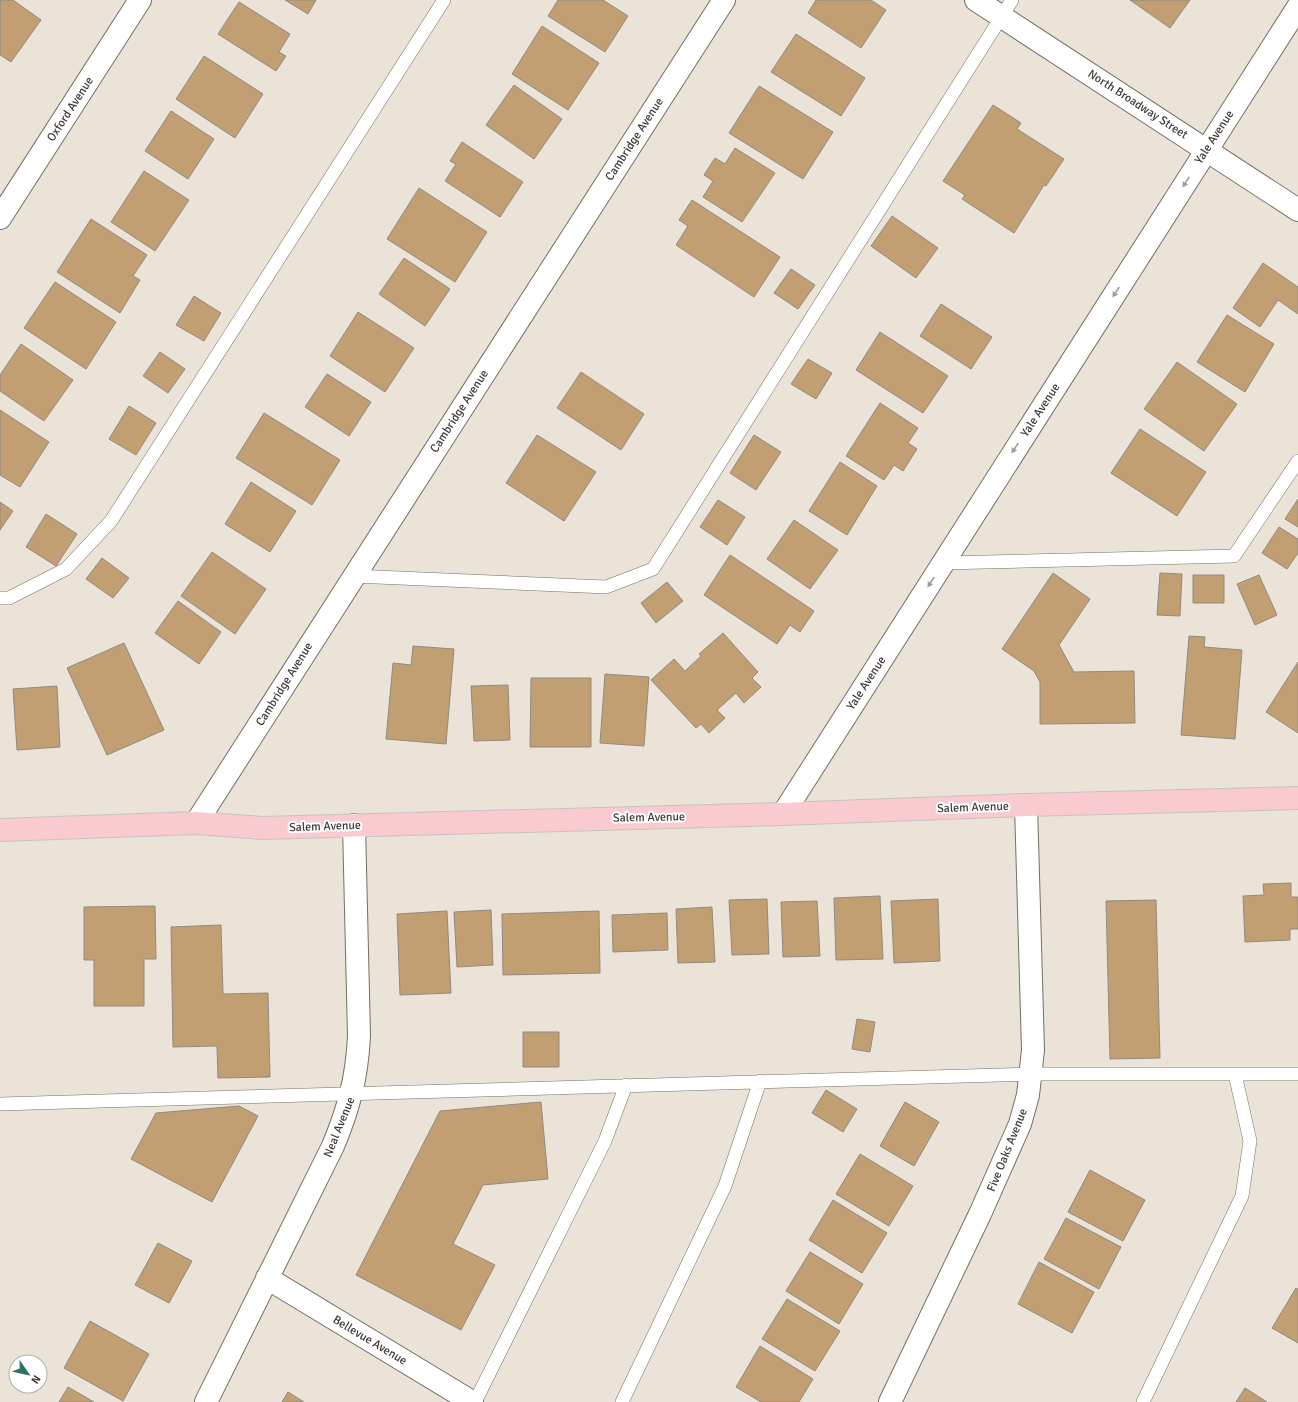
<svg xmlns="http://www.w3.org/2000/svg" width="1298" height="1402" font-family="Signika,sans-serif">
  <rect width="100%" height="100%" fill="#ebe3d7"/>
  <path fill="#c19f73" stroke="#928a80" d="M0,0H13L41,20L11,62L0,55Z
    M285,0H316L308,14Z
    M558,0H603L628,16L605,52L548,16Z
    M816,0H871L886,10L861,48L808,13Z
    M1130,0H1190L1170,28Z
    M239,2L290,34L279,52L286,56L276,71L218,34Z
    M542,26L599,63L568,110L512,74Z
    M796,34L865,78L841,116L771,72Z
    M204,56L263,94L235,138L176,99Z
    M514,85L562,119L534,159L486,125Z
    M759,86L833,132L803,179L729,133Z
    M993,105L1021,123L1017,129L1064,159L1046,186L1044,185L1014,233L962,199L965,195L943,181Z
    M171,111L214,139L188,179L145,151Z
    M462,142L523,182L500,217L445,181L456,164L450,161Z
    M735,148L775,173L742,222L703,197L713,181L704,175L715,158L725,164Z
    M144,171L189,200L155,251L111,222Z
    M419,188L487,232L455,282L387,239Z
    M692,200L780,257L754,297L676,245L688,226L679,220Z
    M892,216L938,248L916,278L871,246Z
    M91,219L147,255L133,276L140,280L120,313L57,272Z
    M404,258L450,289L425,326L379,294Z
    M1263,263L1298,287V314L1278,300L1260,327L1233,308Z
    M791,269L815,285L798,309L774,293Z
    M55,282L116,322L86,369L24,328Z
    M194,296L221,313L204,341L176,325Z
    M941,304L992,337L971,369L920,336Z
    M358,312L414,348L385,392L330,356Z
    M1227,315L1274,344L1245,392L1197,362Z
    M880,332L948,376L923,413L856,370Z
    M21,344L73,380L44,421L0,391V375Z
    M160,352L185,369L168,393L143,376Z
    M808,359L832,373L816,399L791,384Z
    M1177,362L1237,404L1204,451L1144,409Z
    M581,372L644,414L621,450L557,408Z
    M327,374L371,402L349,436L305,407Z
    M880,403L918,428L908,443L917,449L903,471L894,465L884,480L846,456Z
    M129,406L156,423L136,455L109,439Z
    M0,410L49,442L20,487L0,475Z
    M264,413L340,460L312,505L236,458Z
    M1140,429L1206,472L1177,516L1111,473Z
    M537,435L596,472L564,521L506,483Z
    M754,435L781,452L756,490L730,473Z
    M840,462L877,486L847,535L809,511Z
    M251,482L296,511L270,552L225,524Z
    M1298,499V527L1285,519Z
    M718,500L745,517L727,545L700,527Z
    M0,502L13,511L0,530Z
    M46,514L77,534L56,566L26,547Z
    M794,520L838,550L810,589L767,559Z
    M1279,527L1298,539V553L1287,569L1262,553Z
    M212,552L266,589L235,634L181,596Z
    M730,555L814,611L800,632L790,625L777,644L704,595Z
    M102,558L129,578L113,598L86,579Z
    M1053,573L1090,599L1059,645L1074,672L1134,671L1135,723L1040,724V682L1034,671L1002,649Z
    M1160,573L1182,574L1180,616L1157,615Z
    M1193,575H1224V603H1193Z
    M1259,575L1277,615L1255,625L1237,584Z
    M667,582L683,601L656,623L641,603Z
    M178,601L221,632L199,664L155,633Z
    M723,633L758,672L752,678L761,687L744,703L736,693L717,710L725,718L709,733L701,724L696,728L651,680L674,659L685,671L701,656L699,654Z
    M1189,636L1205,637L1204,647L1242,650L1235,739L1181,735Z
    M124,643L164,730L107,755L67,668Z
    M413,646L454,649L446,744L386,739L393,663L411,665Z
    M1298,662V733L1266,712Z
    M605,674L649,677L644,746L600,743Z
    M531,678H591V747H530Z
    M508,685L510,740L474,741L471,686Z
    M57,686L60,747L17,750L13,689Z
    M1291,883V897H1298V929H1290V940L1245,942L1243,896L1264,895L1263,884Z
    M880,896L883,959L836,960L834,898Z
    M767,899L769,954L732,955L729,900Z
    M938,899L940,961L894,963L891,901Z
    M1156,900L1160,1058L1110,1059L1106,901Z
    M817,901L820,956L783,957L781,902Z
    M155,906L156,959H144V1006H94V960H84V907Z
    M712,907L715,962L678,963L676,909Z
    M491,910L493,965L457,967L454,912Z
    M447,911L451,993L400,995L397,914Z
    M599,911L600,973L503,975L502,914Z
    M667,913L668,950L613,952L612,915Z
    M221,925L223,994L268,993L270,1077L218,1078L217,1046L173,1047L171,927Z
    M857,1019L875,1022L870,1052L852,1049Z
    M523,1032H559V1067H523Z
    M826,1090L857,1109L843,1132L812,1113Z
    M541,1102L548,1179L483,1185L453,1244L495,1265L461,1330L356,1275L440,1111Z
    M905,1102L939,1122L914,1166L880,1146Z
    M239,1106L258,1116L212,1202L131,1159L156,1113Z
    M860,1154L913,1186L889,1226L836,1194Z
    M1090,1170L1145,1200L1123,1241L1068,1212Z
    M833,1200L887,1233L862,1273L809,1240Z
    M1066,1218L1121,1247L1099,1289L1044,1259Z
    M158,1243L192,1261L169,1303L135,1285Z
    M810,1252L863,1284L839,1324L786,1291Z
    M1039,1262L1094,1292L1072,1333L1018,1304Z
    M1296,1288L1298,1289V1343L1272,1328Z
    M787,1299L840,1331L815,1371L762,1339Z
    M90,1321L149,1354L123,1401L64,1368Z
    M760,1346L813,1379L799,1402H761L736,1387Z
    M68,1387L94,1402H59Z
    M1245,1388L1267,1402H1236Z
    M288,1392L304,1402H282Z"/>
  <g fill="none" stroke-linecap="round" stroke-linejoin="round">
    <g stroke="#756f64" stroke-width="14">
      <path id="service" d="M942,563L1234,556L1298,461
        M353,576L606,587L653,569L1012,0
        M0,598H9L66,569L111,521L444,0
        M0,1104L1031,1074H1298
        M475,1402L605,1141L626,1085
        M622,1402L725,1186L760,1081
        M1143,1402L1242,1196L1250,1141L1235,1074"/>
    </g>
    <g stroke="#756f64" stroke-width="24">
      <path id="minor" d="M0,218L140,0
        M783,814L1298,7
        M196,823L724,0
        M267,1278L472,1402
        M206,1402L333,1146C349,1108 357,1077 359,1036L354,825
        M890,1402L980,1214L1020,1124L1028,1095L1033,1050L1026,805"/>
    </g>
    <g stroke="#756f64" stroke-width="24">
      <path id="tertiary" d="M976,0L1298,210"/>
    </g>
    <g stroke="#c5c4c3" stroke-width="24">
      <path id="primary" d="M0,830L196,823L262,828L783,814L1026,805L1298,798"/>
    </g>
    <use href="#service" stroke="#fff" stroke-width="13"/>
    <use href="#minor" stroke="#fff" stroke-width="22"/>
    <use href="#tertiary" stroke="#fff" stroke-width="22"/>
    <use href="#primary" stroke="#f9cad0" stroke-width="22"/>
  </g>
  <defs><path id="oneway-solid" d="M-6-.8H1V-3.2L6.5 0L1 3.2V.8H-6Z"/></defs>
  <g fill="#9e9d9b">
    <use href="#oneway-solid" transform="translate(1186 182) rotate(123)"/>
    <use href="#oneway-solid" transform="translate(1116 292) rotate(123)"/>
    <use href="#oneway-solid" transform="translate(1015 448) rotate(123)"/>
    <use href="#oneway-solid" transform="translate(931 582) rotate(123)"/>
  </g>
  <g text-anchor="middle" stroke-width="4" stroke-linejoin="round" paint-order="stroke">
    <g font-size="12" fill="#3e3b37" stroke="#fff">
      <text transform="translate(1138 104) rotate(33)" y="4">North Broadway Street</text>
      <text transform="translate(70 109) rotate(-57)" y="4">Oxford Avenue</text>
      <text transform="translate(1214 137) rotate(-57)" y="4">Yale Avenue</text>
      <text transform="translate(634 139) rotate(-57)" y="4">Cambridge Avenue</text>
      <text transform="translate(1040 410) rotate(-57)" y="4">Yale Avenue</text>
      <text transform="translate(459 411) rotate(-57)" y="4">Cambridge Avenue</text>
      <text transform="translate(866 683) rotate(-57)" y="4">Yale Avenue</text>
      <text transform="translate(284 684) rotate(-58)" y="4">Cambridge Avenue</text>
      <text transform="translate(973 807) rotate(-2)" y="4">Salem Avenue</text>
      <text transform="translate(649 817) rotate(-1)" y="4">Salem Avenue</text>
      <text transform="translate(325 826) rotate(-2)" y="4">Salem Avenue</text>
      <text transform="translate(339 1127) rotate(-68)" y="4">Neal Avenue</text>
      <text transform="translate(1007 1150) rotate(-68)" y="4">Five Oaks Avenue</text>
      <text transform="translate(370 1340) rotate(31)" y="4">Bellevue Avenue</text>
    </g>
  </g>
  <g transform="translate(28 1374) rotate(124)"><circle r="19" fill="#ffffff" stroke="#b2b1af"/>
  <path d="M0-3L7 15L0 10L-7 15Z" fill="#2a7064"/>
  <text y="-6" font-size="11" font-weight="bold" text-anchor="middle" fill="#3e3b37">N</text>
  </g>
</svg>
